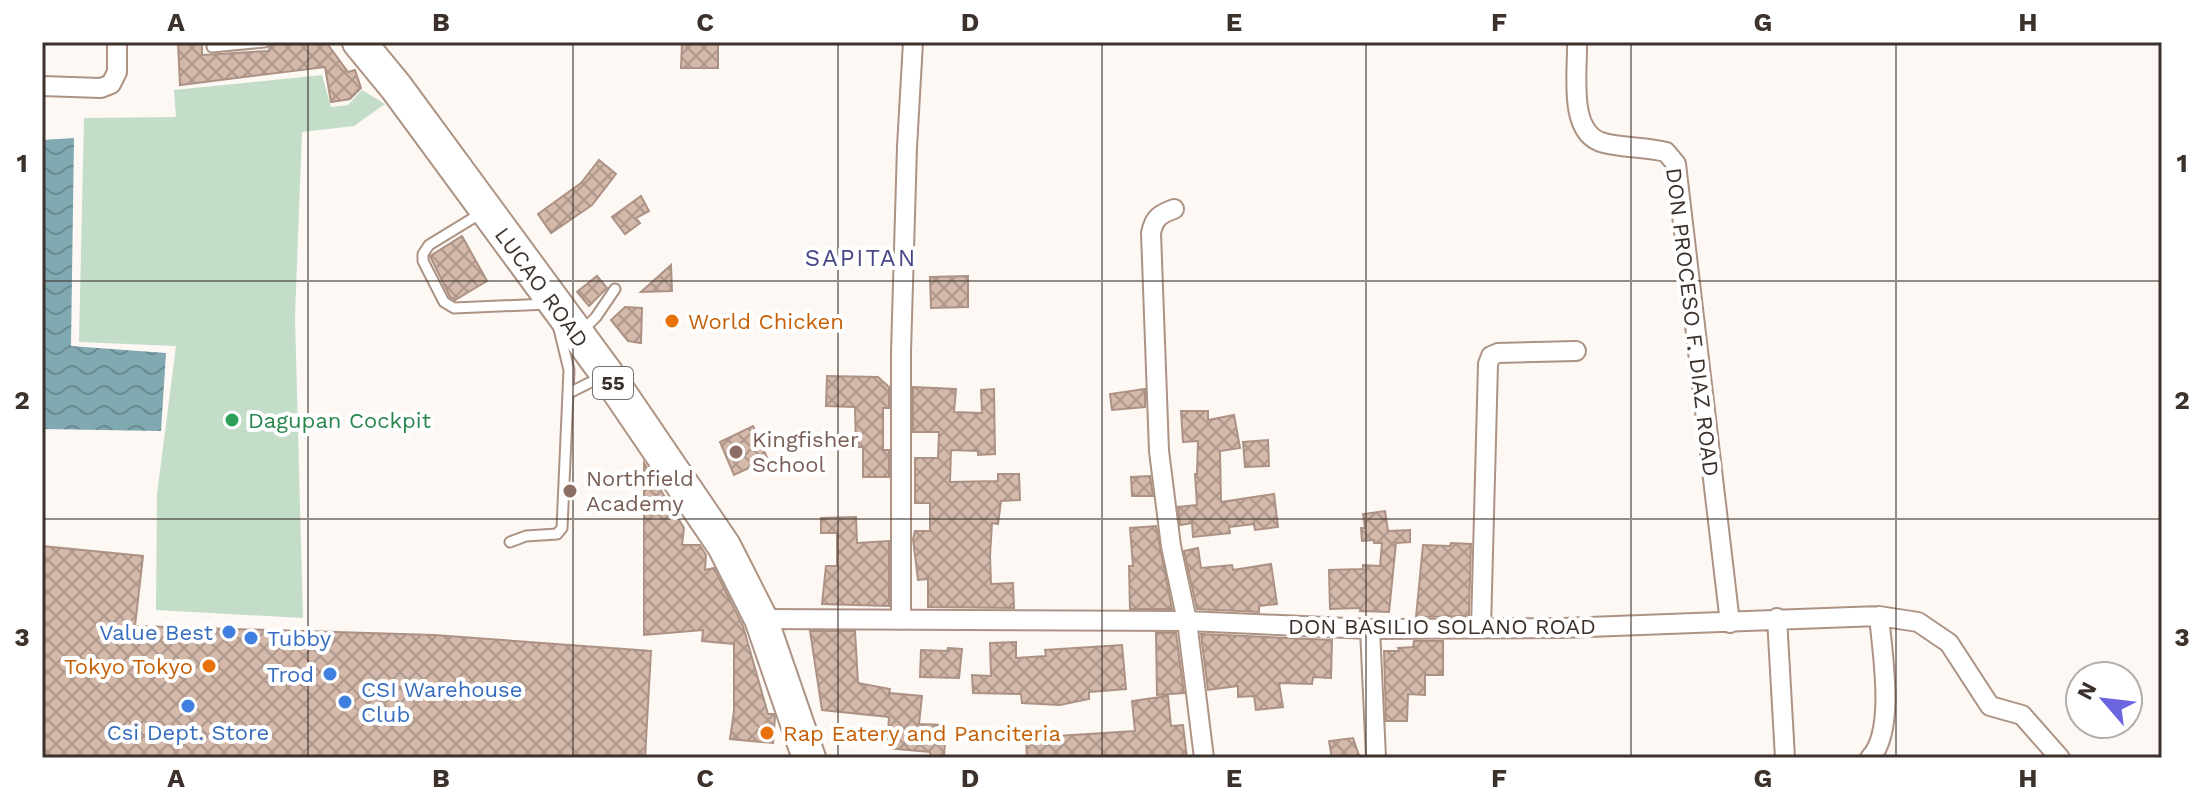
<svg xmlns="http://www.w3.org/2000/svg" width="2204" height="800" font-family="'Work Sans',sans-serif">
  <defs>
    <pattern id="water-waves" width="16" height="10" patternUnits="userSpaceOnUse" patternTransform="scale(2)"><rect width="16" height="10" fill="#80a9b2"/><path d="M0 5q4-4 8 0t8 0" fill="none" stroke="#6a8a91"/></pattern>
    <pattern id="building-cross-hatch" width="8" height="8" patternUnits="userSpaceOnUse" patternTransform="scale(2)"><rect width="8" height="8" fill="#d4b9aa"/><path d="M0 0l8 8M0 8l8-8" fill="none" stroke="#ad978b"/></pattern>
  </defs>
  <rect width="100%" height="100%" fill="#fdf8f4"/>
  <path fill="#c3ddc8" d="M322,75L331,107L348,105L362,90L385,104L354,126L302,132L295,317L303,618L156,610L157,494L176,346L79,342L84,118L176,117L174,90Z"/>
  <path fill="url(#water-waves)" d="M74,138L71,346L166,353L161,431L42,429V140Z"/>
  <path fill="url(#building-cross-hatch)" stroke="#ac9284" stroke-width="2" d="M178,42H202V55L268,51L272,44L326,42L348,72L355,70L361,88L350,99L331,102L325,67L180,85Z
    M682,42H718V68H681Z
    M599,160L616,174L592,205L551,233L538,214L581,183Z
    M641,196L649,211L636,218L640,223L625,234L612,217Z
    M462,236L487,281L455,300L450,297L430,256Z
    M671,265L672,291L641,292Z
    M597,276L607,288L589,306L577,292Z
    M968,276V307L931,308L930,277Z
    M625,307L642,308L641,343L628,341L611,320Z
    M827,376L878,377L889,387V408H883V450H889V477H863V447H856L855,407L826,406Z
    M913,387L956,389L954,412L982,413L981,390L994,389L995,454L978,455V451L951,450L950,482L998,481V474H1019L1020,500L1001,501L998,524L992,523L990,556L991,584L1013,583L1014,608L928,607V579L918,580L913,539L915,531H930V503H915V458H938L939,432H913Z
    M1145,389V407L1112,410L1110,394Z
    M1181,411H1208V420L1234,415L1240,448L1220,451L1221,502L1274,494L1278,527L1255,530L1254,524L1229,527L1230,533L1193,537L1192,523L1180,525L1178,507L1197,505L1195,474H1197L1198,441L1183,442Z
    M753,426L770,464L755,472L753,466L734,475L720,442Z
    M1268,440L1269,466L1245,467L1243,442Z
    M644,463L684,528L682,545H700L706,555L705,570L714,568L743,626L768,714H774L775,717L773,743L730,739L734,711V644L702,641L703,630L644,635Z
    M1150,476L1153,496H1132L1131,477Z
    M1385,511L1388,531L1410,530V542L1396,543L1389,612L1360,611L1361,608L1330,609L1329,570L1363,569V565L1380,566L1382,543H1374V540L1362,541L1361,528H1365L1363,514Z
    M856,517L857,543L889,541V606L822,604L826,566H837V533H821V518Z
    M1156,526L1172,609H1130L1129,566H1133L1130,528Z
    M1451,543L1471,544L1469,616L1416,617L1423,545L1450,546Z
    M42,546L143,556L135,626L434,635L651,651L645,758H42Z
    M1198,548L1201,568L1232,565L1233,570L1271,564L1277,604L1259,606V612L1197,609L1184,551Z
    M810,631H855L858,683L890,689L889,693L922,696L919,724L946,725L944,758H930V752L887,748L889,717L822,710Z
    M1156,633H1176L1184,693L1157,695Z
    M1201,634L1332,640L1331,678L1313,677L1312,684L1279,683L1283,707L1256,710L1254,696L1238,697V686L1208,690Z
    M1414,641H1443V675H1425V695L1408,694L1407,721H1386L1384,651H1399L1398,648L1413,647Z
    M1016,642V658L1046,656L1045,650L1122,645L1126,689L1089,692V699L1060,705L1022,703L1021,694L973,693L972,675L991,676L990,643Z
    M948,648L962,649L959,678L920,677L921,650L947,651Z
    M1168,696L1171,726L1183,725L1187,758H1027L1026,738L1135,731L1132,701Z
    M1353,738L1360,758H1332L1329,741Z"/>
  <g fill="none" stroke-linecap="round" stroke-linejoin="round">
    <g stroke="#ac9384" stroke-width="13">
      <path id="lane" d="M212,47L265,42
        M483,212L429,245L423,254V261L444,302L454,308L548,304
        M583,330L596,317L615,289
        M569,393L601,377
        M510,542L526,536L557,534L562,528L569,370L559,329"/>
    </g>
    <g stroke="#ac9384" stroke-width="22">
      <path id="street" d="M1577,42C1578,72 1567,134 1604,143C1624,148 1646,147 1666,152L1676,164L1730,623
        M42,86L101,88L111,84L117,72V42
        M1174,209C1160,214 1154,218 1151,233L1159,451L1171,546L1187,621L1204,758
        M1777,618L1785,758
        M761,619L1187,621L1370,629L1562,628L1879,616L1918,622L1949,643L1990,706L2022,715L2060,758
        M901,620V352L907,147L913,42
        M1481,628L1488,364L1491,356L1498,353L1576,351
        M1370,629L1376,758
        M1870,758C1896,731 1882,651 1879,616"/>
    </g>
    <g stroke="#ac9384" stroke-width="36">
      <path id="highway" d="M359,42L396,87L607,374L724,546L761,619L809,758"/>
    </g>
    <use href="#lane" stroke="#fff" stroke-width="9"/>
    <use href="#street" stroke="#fff" stroke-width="18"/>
    <use href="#highway" stroke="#fff" stroke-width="32"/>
  </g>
  <path fill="none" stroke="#3c312b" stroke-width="2" stroke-opacity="0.55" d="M308,42V758M573,42V758M838,42V758M1102,42V758M1366,42V758M1631,42V758M1896,42V758M42,281H2162M42,519H2162"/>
  <g fill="#e8710a" stroke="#fff" stroke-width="3">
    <circle cx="672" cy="321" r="8"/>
    <circle cx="209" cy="666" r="8"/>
    <circle cx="767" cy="733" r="8"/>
  </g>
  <circle fill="#2e9e5b" stroke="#fff" stroke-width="3" cx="232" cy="420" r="8"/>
  <g fill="#8d6e63" stroke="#fff" stroke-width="3">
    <circle cx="736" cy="452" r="8"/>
    <circle cx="570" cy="491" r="8"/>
  </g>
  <g fill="#3f7fe0" stroke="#fff" stroke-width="3">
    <circle cx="229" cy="632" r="8"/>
    <circle cx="251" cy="638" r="8"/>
    <circle cx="330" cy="674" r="8"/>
    <circle cx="345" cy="702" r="8"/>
    <circle cx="188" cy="706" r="8"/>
  </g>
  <g text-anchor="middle" stroke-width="8" stroke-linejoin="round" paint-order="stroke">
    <rect fill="#fff" stroke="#766f6b" stroke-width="2" x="593" y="367" width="40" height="32" rx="6"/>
    <g font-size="20" font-weight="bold" fill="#3c312b">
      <text x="613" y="390">55</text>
    </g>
    <g font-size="22" fill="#3c312b" stroke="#fff">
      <text transform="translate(542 287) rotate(54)" y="8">LUCAO ROAD</text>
      <text transform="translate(1693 322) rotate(83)" y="8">DON PROCESO F. DIAZ ROAD</text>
      <text x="1442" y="634">DON BASILIO SOLANO ROAD</text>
    </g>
    <g font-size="22" fill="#c56008" stroke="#fff" text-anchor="start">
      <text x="688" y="329">World Chicken</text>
      <text x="193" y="674" text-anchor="end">Tokyo Tokyo</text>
      <text x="783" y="741">Rap Eatery and Panciteria</text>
    </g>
    <g font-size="22" fill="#27864d" stroke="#fff" text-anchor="start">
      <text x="248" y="428">Dagupan Cockpit</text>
    </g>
    <g font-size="22" fill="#785e54" stroke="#fff" text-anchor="start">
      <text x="752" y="447">Kingfisher<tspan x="752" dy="25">School</tspan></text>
      <text x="586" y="486">Northfield<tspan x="586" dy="25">Academy</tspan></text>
    </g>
    <g font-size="22" fill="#366cbe" stroke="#fff" text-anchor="end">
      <text x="213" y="640">Value Best</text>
      <text x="267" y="646" text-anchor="start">Tubby</text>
      <text x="314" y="682">Trod</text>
      <text x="361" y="697" text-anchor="start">CSI Warehouse<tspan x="361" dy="25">Club</tspan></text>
      <text x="188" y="740" text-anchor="middle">Csi Dept. Store</text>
    </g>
    <g font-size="24" letter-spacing="2" fill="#494886" stroke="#fff">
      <text x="861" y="266">SAPITAN</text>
    </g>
  </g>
  <rect width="2204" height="800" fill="none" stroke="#ffffff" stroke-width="88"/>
  <g transform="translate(2104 700) rotate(298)"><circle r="38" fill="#ffffff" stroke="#b1adaa" stroke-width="2"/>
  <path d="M0-6L14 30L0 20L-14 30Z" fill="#6d65df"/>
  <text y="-12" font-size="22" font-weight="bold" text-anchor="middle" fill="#3c312b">N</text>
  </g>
  <rect x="44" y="44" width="2116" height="712" fill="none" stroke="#3c312b" stroke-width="3"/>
  <g font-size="26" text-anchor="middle" font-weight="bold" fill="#3c312b">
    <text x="176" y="31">A</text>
    <text x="441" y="31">B</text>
    <text x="705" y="31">C</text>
    <text x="970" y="31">D</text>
    <text x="1234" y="31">E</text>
    <text x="1499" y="31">F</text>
    <text x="1763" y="31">G</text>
    <text x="2028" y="31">H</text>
    <text x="22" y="172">1</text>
    <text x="2182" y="172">1</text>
    <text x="22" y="409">2</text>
    <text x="2182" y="409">2</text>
    <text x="22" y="646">3</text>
    <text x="2182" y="646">3</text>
    <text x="176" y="787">A</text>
    <text x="441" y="787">B</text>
    <text x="705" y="787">C</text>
    <text x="970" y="787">D</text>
    <text x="1234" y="787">E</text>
    <text x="1499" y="787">F</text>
    <text x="1763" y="787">G</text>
    <text x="2028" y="787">H</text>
  </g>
</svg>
